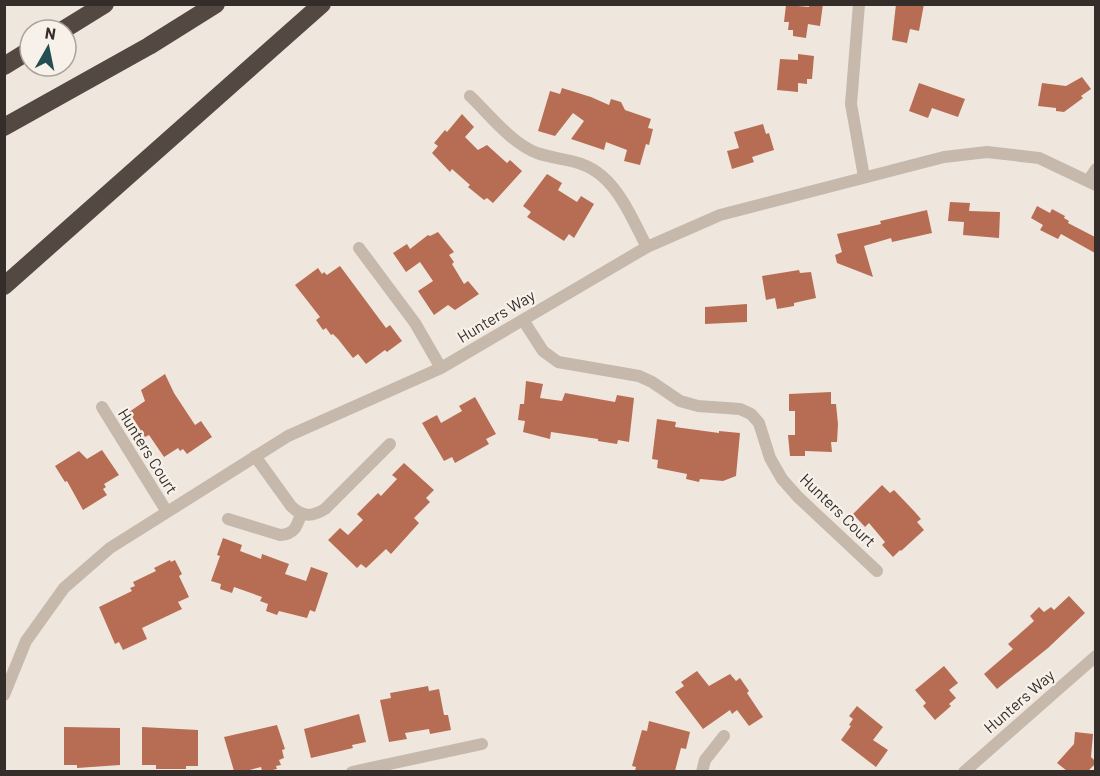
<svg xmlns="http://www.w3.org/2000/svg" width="1100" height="776" font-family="Barlow,sans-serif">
  <rect width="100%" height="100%" fill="#efe7de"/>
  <path fill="#b76d54" d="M809,4H823L820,26L808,24L806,38L793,36V30H788L789,22H784L786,5L809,7Z
    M896,4H924L919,31L910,29L907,43L892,40Z
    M798,54L814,56L812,79H807V84L798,83V92L777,90L780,59L798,60Z
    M1082,77L1091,89L1081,96L1083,98L1064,112L1056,111V108L1038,106L1042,83L1066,86Z
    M919,83L965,99L958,117L932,108L928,118L909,111Z
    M562,88L591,97L609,105L611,99L621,102L625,110L651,119L648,128L653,129L649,145L646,144L640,165L624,161L627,150L606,142L604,150L571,139L584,121L573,113L555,136L538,131L550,91L560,94Z
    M462,114L474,127L465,137L478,150L487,145L507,163L510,160L522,171L493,203L487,198L484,200L468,187L470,185L452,169L450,172L432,153L438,146L434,143L445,130L447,132Z
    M763,124L766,134L769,133L774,150L752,157L754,162L732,169L727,151L739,148L734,132Z
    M547,174L562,183L558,190L577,202L581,196L594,204L574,238L569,234L564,241L527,217L531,212L523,206Z
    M950,202L970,203L969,211L1000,212L999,238L963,235L964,222L948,221Z
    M1037,206L1050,213L1052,209L1065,216L1064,218L1069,221L1068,223L1095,237V253L1061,234L1058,239L1040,230L1043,225L1031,218Z
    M927,210L932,233L892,242L891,238L864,246L873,277L837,263L835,255L842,252L837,234L881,224L880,221Z
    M438,232L454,252L449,255L454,262L452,264L464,284L468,281L479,294L455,310L448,305L434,315L418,291L433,281L420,262L406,272L393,253L407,244L410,249L428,235L430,236Z
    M340,266L386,328L390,325L402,341L387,352L385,350L366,364L358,354L353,358L338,339L333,334L331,335L326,328L323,330L316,320L320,317L295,285L318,268L322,274L324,272L327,275Z
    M799,270L800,273L811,272L816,298L794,303V306L777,309L775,298L766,300L762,276Z
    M747,304V322L705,324V307Z
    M165,374L174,393L195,425L201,421L212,437L187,454L183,449L180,451L178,448L164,457L149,435L145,437L129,412L145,401L141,390Z
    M526,381L543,384L540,398L562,401L565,393L615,402L617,395L634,398L629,442L618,440L617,444L598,441V439L551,432L550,439L523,432L525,421L518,420L520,404H524Z
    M831,392V404H836L838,424L837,442H831L832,452L805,451V456H790L788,435H795V411H789V394Z
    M475,397L496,434L486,439L489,444L455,463L452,457L444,461L422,423L437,415L441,423L462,411L459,406Z
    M657,419L676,422L675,427L719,433V431L740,433L736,476L723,481L700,479L699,482L686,479L687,474L657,468L658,460L652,459Z
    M102,450L119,475L104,484L106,487L103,489L107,495L83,510L67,481L65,482L55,466L79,451L87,459Z
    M404,463L434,490L426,498L430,502L414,518L419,523L391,554L386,549L366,568L361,564L357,568L328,540L340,528L348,535L363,520L357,514L378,493L381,496L397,479L392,475Z
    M882,485L890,493L894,490L914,511L921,519L917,522L924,530L901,551L900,550L893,557L882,545L885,542L869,523L865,527L853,514Z
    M223,538L242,545L240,551L261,559L262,554L289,564L285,574L306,581L311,567L328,573L315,612L310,610L307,618L279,611L277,615L266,611L268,604L260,601L262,597L234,587L232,593L220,589L221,584L211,581L220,556L217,555Z
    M170,560L171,562L175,560L182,574L179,576L189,597L178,602L182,609L142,628L147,639L123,650L119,642L115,644L99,607L132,591L130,588L135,586L133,582L156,571L154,568Z
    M1069,596L1085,613L1048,648L997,689L984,674L1013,649L1008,644L1034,621L1030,616L1039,607L1044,612L1051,607L1054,610Z
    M944,666L958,683L949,690L956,698L949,704L951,706L935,720L923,706L926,703L915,690Z
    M697,671L709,686L730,674L736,681L740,678L749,691L747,693L763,717L749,726L737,710L732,714L730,710L703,729L675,692L684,686L681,682Z
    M428,686L429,691L439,689L444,715H448L451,730L430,734L429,729L405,733L407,739L389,742L380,700L391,698L390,693Z
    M857,706L883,727L873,740L888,750L876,767L841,740L851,726L849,725L853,719L849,716Z
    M359,714L366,742L352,745L353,748L311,758L304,729Z
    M649,721L690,732L686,749L681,748L675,771H635L636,767L632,766L642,730L647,731Z
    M277,725L285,749L282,750L284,758L279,760L281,765L276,766L277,769L268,771H262L261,767L246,771H234L224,737Z
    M64,727L120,728V765L77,768V765H64Z
    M142,727L198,730V766H186V769H156V765H142Z
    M1075,732L1093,734L1091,757L1095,761V764L1088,771H1067L1057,763L1074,744Z"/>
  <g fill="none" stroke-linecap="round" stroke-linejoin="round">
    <path stroke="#c6b8ab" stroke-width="12" d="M859,4L851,104L864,177
      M470,96C490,115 511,143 537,153C560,161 581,158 602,176C623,194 634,223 647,247
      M1088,181L1096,169
      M359,248L415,323L441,368
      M523,320L543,351L558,362L639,376L652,382L680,401L698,406L740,409L751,414L759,423L770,458L782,479L798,497L877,571
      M102,407L167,512
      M255,456L291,506C302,517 312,517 325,509L390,444
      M228,519L280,535C295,534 297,526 301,514
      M4,695L26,641L64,588L110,548L288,436L441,368L647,247L720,215L944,157L987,152L1039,158L1096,185
      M352,772L482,744
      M702,772L705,760L724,736
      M964,772L1096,656"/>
    <path stroke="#544842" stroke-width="18" d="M63,30L105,4
      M4,66L30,50
      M4,127L149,46L216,4
      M4,286L322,4"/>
  </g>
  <g text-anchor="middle" stroke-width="4.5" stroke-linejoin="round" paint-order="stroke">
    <g font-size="16" fill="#352d29" stroke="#f7f1ea">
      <text transform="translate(496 316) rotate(-31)" y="6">Hunters Way</text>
      <text transform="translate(148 451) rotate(58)" y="6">Hunters Court</text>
      <text transform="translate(838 510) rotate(44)" y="6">Hunters Court</text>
      <text transform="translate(1019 701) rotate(-41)" y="6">Hunters Way</text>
    </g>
  </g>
  <rect width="1100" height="776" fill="none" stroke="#352d29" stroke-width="12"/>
  <g transform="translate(48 48) rotate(9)"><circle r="28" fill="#f7f1ea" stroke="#a9a39d" stroke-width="1.5"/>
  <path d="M0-4.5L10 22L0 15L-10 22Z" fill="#244e51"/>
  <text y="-9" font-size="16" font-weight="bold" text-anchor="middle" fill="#352d29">N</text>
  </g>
</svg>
